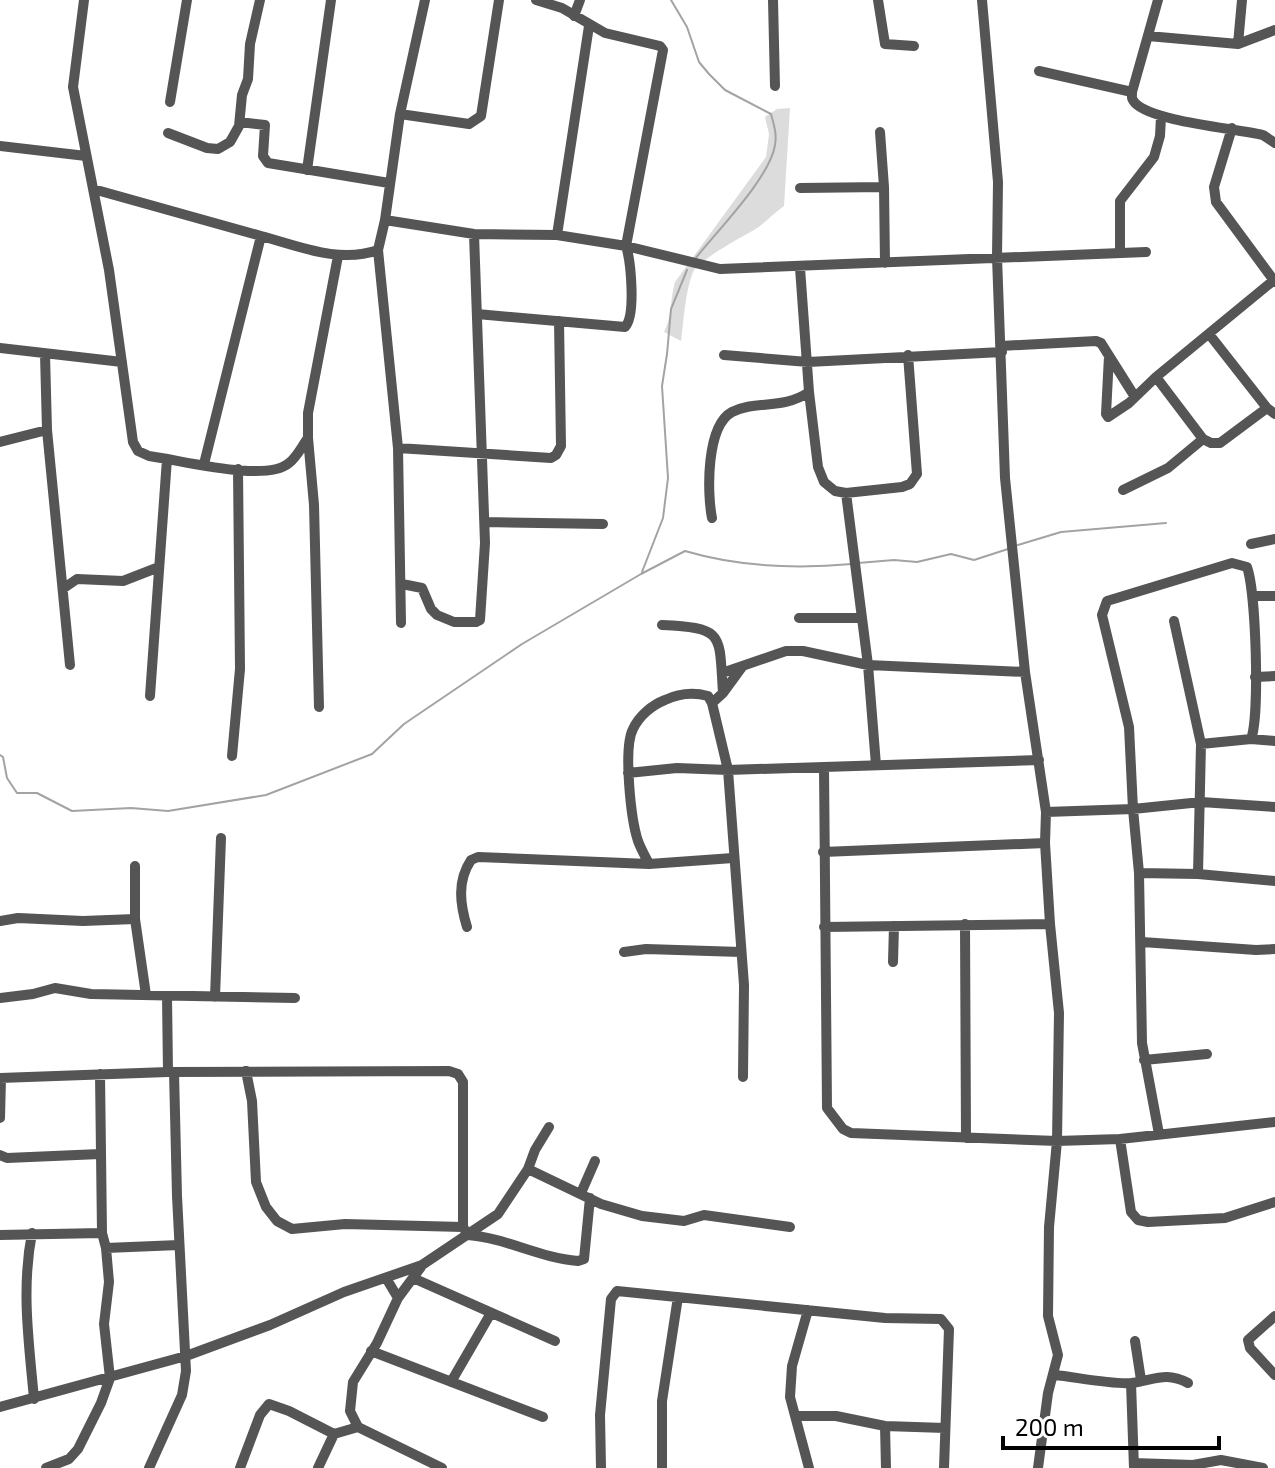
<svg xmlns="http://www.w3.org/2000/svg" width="1275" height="1468" font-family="'Exo 2',sans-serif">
  <rect width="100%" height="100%" fill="#fff"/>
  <path fill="#dcdcdc" d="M790,108L784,206C774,213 764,224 754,230C741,237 698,261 693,272C685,292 684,319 681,341L664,332C672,318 670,298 675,282L766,157L769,134L765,117L777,109Z"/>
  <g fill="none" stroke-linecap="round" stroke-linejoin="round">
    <path stroke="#a3a3a3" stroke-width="2" d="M671,0L687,27L699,62L709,74L725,90L771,114C774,125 777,134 775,145C770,178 716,232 695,259
      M1018,545L1061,532L1166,523
      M858,563L894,560L917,562L951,554L974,560L1008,549
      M642,572L663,518L668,478L662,386L667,354L671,309L687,270
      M0,755L3,757L7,778L17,793H37L72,811L131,808L168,811L266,795L372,754L404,724L522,644L641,574L685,551C739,567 796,569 852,564"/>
    <path stroke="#555" stroke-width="10" d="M84,0L73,87L109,270L133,442L138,451L149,456C181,460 266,483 289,463C297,457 302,446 308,438
      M536,0L562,8L605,33L660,46L663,50L626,246L720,269L1146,252
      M773,0L775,86
      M878,0L885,44L914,46
      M982,0L998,182L997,257L1005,478L1025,672L1046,812L1045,843L1050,924L1059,1013L1057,1141L1049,1227L1048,1316L1058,1355L1048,1393L1038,1468
      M1158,0L1132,92C1132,98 1131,98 1135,103C1154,122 1234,128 1263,135L1275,143
      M574,16L580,0
      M1148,36L1238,44L1275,30
      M1238,44L1242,0
      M1039,71L1132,92
      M170,102L187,0
      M400,114L469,124L481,116L499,0
      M240,122L265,125L263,156L268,163L389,183
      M1232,128L1214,187L1216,202L1275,282
      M880,132L884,187L885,263
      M168,133L207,148L218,149L230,142L239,126L242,95L248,79L250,44L260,0
      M0,146L86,156
      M307,170L331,0
      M800,188L884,187
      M93,189L261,236
      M385,220L474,234L557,235L626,246C631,262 636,316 625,327L477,314
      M557,235L589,26
      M1120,252V201L1154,157L1160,136L1161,117
      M800,268L809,392L818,467L824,482L835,491L846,493L902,487L910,484L917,474L908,355
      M1209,334L1267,408L1275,414
      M1001,346L1096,341L1101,343L1135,397
      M0,348L122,362
      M45,354L47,430L70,665
      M724,355L808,362L1002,352
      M1109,356L1106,414L1108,417L1129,403L1156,377L1274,280
      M1156,377L1203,439L1211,443H1220L1267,408
      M0,442L47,430
      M398,448L551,458L556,455L561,446L559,321
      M204,464L261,236C299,246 339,264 378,250
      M1123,490L1168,468L1203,439
      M846,493L868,665L876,765
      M712,518C707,493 706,426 732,412C755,400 783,410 809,392
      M485,522L603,524
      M1251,544L1275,539
      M402,584L422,588L431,609L437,615L454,622H476L480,620L485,543L474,234
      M64,588L77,579L123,581L159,567
      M1254,596H1275
      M799,618H861
      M1174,621L1201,744L1198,874
      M401,623L398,448L378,250L385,220L400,114L425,0
      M662,625C725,628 719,633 723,693L712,703L728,770L744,985L743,1077
      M722,673L786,651H803L868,665L1025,672
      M1255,677L1275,676
      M723,693L742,667
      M150,696L167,459
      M319,707L314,505L308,438V413L338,256
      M1201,744L1251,739L1275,741
      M232,756L240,669L238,469
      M824,767L827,1108L843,1129L851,1133L1057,1141L1120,1139L1275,1122
      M628,773L677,768L728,770L1039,760
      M1046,812L1133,809L1201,802L1275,807
      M823,852L1045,843
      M649,864C645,856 641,849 638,841C631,820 623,748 633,729C639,716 652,705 665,700C680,693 693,692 708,696L712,703
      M135,866V919L146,995
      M1139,873L1198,874L1275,881
      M0,921L18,918L83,921L135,919
      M965,924L966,1138
      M467,927C460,904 457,881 471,860L478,857L649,864L733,858
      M824,927L1050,924
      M1142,942L1256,950L1275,949
      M624,952L646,949L741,952
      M893,962L894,926
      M167,996L168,1072
      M215,997L221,838
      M0,998L33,994L55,988L91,994L295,998
      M1144,1060L1207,1054
      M246,1071L252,1101L256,1182L266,1207L277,1221L292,1229L345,1224L463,1227
      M100,1074L102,1233L106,1248L179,1245
      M0,1078L168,1072L449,1071L458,1074L463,1082V1227L468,1235C506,1238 540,1258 578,1261L584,1259L590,1198
      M0,1118L1,1078
      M1159,1134L1142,1043L1139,873L1133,809L1129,727L1102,615L1107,601L1232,563L1247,567C1256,592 1260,716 1251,739
      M1120,1139L1131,1212L1138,1220L1148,1222L1225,1218L1275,1202
      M0,1155L7,1158L100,1154
      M528,1169L601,1204L642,1216L684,1221L704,1215L790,1227
      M581,1193L595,1161
      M32,1233C21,1289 29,1343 34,1399
      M0,1235L102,1233
      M421,1267L398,1298L377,1343L353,1382L350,1411L358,1427L442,1468
      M386,1278L398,1298
      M413,1278L555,1341
      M808,1310L792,1366L790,1397L809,1468
      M1275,1316L1248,1340L1250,1348L1275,1375
      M1135,1341L1141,1380
      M371,1351L543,1417
      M1055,1375C1075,1377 1113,1385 1132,1383C1154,1380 1166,1371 1188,1383
      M451,1382L491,1313
      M1131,1383L1134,1468
      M0,1407L186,1356L270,1325L344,1292L422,1265L498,1214L528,1169L535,1150L549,1127
      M797,1416H836L885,1426L945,1428
      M885,1426L886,1468
      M1134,1463L1193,1465L1192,1468
      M1193,1465L1221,1460L1263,1468
      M46,1468L69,1459L78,1449L101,1403L110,1378L104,1324L109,1282L106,1248
      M149,1468L182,1395L186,1371L177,1196L174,1072
      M240,1468L260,1415L269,1404L289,1411L334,1434
      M318,1468L334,1434L358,1427
      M601,1468L600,1415L611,1299L617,1291L885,1318L941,1319L949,1329L944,1468
      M662,1468V1401L678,1297"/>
  </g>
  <path d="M1003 1436v12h216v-12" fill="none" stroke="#000000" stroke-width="4"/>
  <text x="1015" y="1436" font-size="24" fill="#000000" stroke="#ffffff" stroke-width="6" paint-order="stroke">200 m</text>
</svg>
